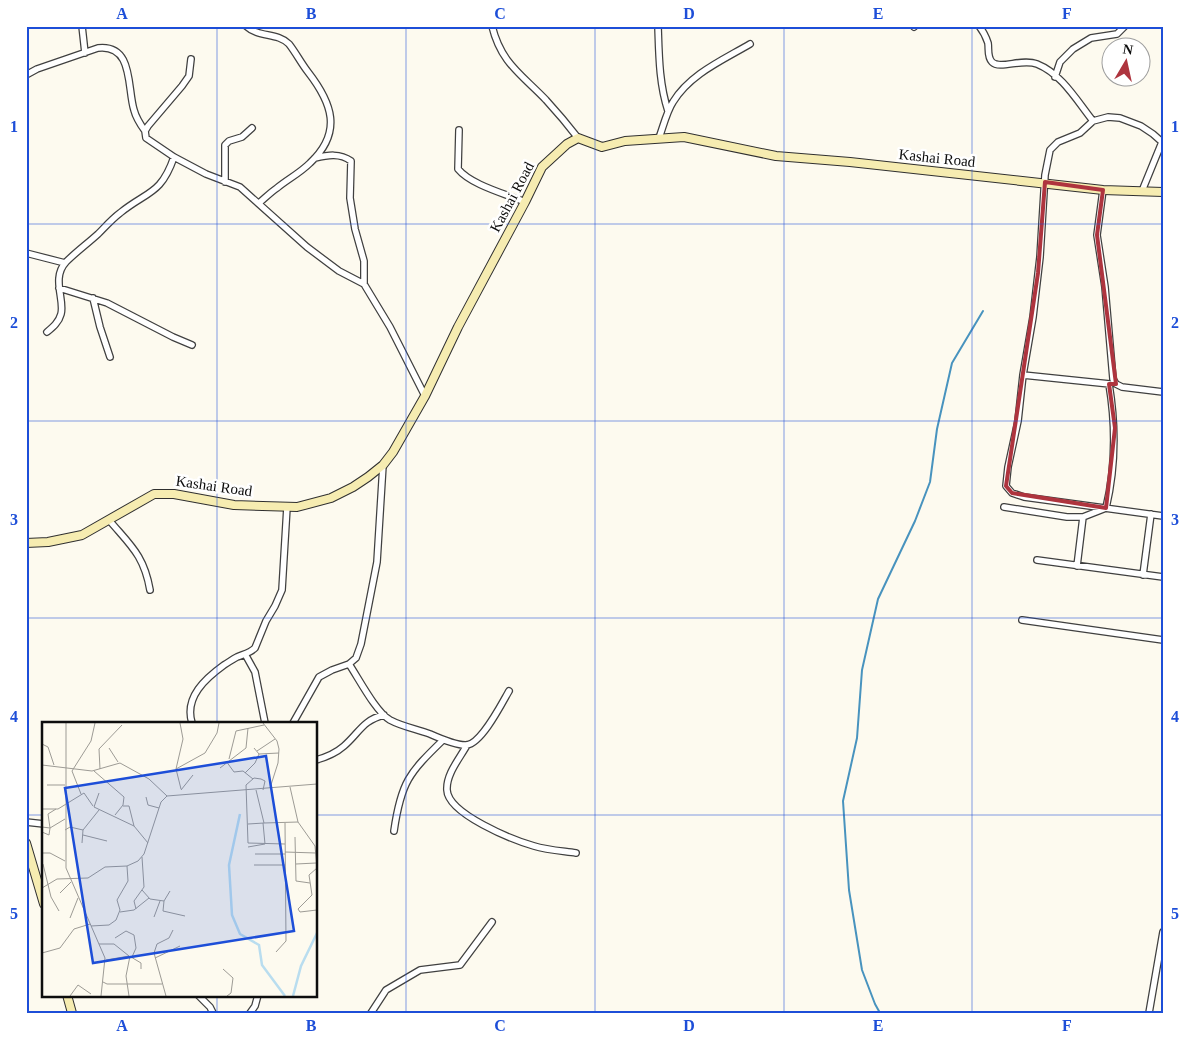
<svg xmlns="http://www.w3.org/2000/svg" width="1189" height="1039" font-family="'Times New Roman',serif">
  <rect width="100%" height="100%" fill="#fdfaef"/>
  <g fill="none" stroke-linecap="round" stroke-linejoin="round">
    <path stroke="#4893be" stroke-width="2" d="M880,1013L875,1004L862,970L849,890L843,801L857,738L862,670L878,599L915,521L930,482L937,429L952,363L983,311"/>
    <g stroke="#404040" stroke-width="8">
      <path id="street" d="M82,26L85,53
        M246,26C259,38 277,32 289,44C296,53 301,63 308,72C332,103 343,132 310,163C300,173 288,179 277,188C271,192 265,198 259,203
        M492,26C501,63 521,74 546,100C557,112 568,125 578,138
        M658,26C659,55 659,83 668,111
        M979,26C983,31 986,37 988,43C989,49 987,57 992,62C1000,70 1022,58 1037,64C1062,74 1077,101 1093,121
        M914,27L915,26
        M191,59L189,76L182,86L148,126L145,131L146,138L174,157L206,174L240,187L307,247L339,271L364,284L390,327L425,396
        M26,75L37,69L98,48C134,44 127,88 134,110C136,118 140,124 145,131
        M1055,77L1060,62L1073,49L1091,38L1117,34L1125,26
        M459,130L458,169C471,185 506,194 525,202
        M659,138C663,127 667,111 673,102C690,74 723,60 750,44
        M315,158C328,155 340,153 351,161L350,198L355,229L364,261V284
        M225,182V145L229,141L242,137L252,128
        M1103,190L1097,235L1105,287L1113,379L1116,384L1122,387L1163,392
        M1142,191L1162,142L1153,134L1141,126L1120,118L1108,117L1093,121L1080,133L1058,142L1050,150L1045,175L1040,257L1033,317L1023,375L1018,421L1008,467L1006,486L1012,493L1024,497L1163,516
        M26,253L65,263
        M59,288L107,303L173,337L192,345
        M93,298L100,327L110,357
        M47,332C53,327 59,322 61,314C65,300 51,278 66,262C76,252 87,244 98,234C105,227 112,219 120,213C147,191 161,195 174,157
        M1023,375L1110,384
        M1004,507L1067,517H1083L1106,508C1116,466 1116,426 1109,384
        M109,520C130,545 144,555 150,590
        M1037,560L1163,577
        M1077,566L1083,517
        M1143,575L1151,514
        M1022,620L1163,640
        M245,654L255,672L265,723
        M349,664C359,679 376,712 390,720C403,727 417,729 430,734C439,738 458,746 467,745C482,743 502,703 509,691
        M192,723C184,697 206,678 224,665C229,662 233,659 237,657C244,654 250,653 255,648L266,621L275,606L282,590L287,507
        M293,723L319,677L332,670L349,664L356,658L361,644L377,562L383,465
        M467,745C460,758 446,774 447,790C448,814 513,840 534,846C547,850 562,851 576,853
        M316,760C327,757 336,753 344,746C359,733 363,720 384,715
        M26,822L44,824
        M394,831C401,782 409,773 443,740
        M198,995L210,1007L213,1013
        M250,1013L255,1006L258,995
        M371,1013L386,990L420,970L460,965L492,922
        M1149,1013L1163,932"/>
    </g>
    <g stroke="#2f2f2f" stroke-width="10">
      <path id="secondary" d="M26,543L48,542L82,535L154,494H174L234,505L297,507L331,498L353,487L368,477L383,465L393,452L425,396L458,327L525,202L542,167L567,144L578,138L602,147L625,141L684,137L776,156L850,162L1103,190L1163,192
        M26,843L44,904
        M67,995L72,1013"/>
    </g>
    <use href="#street" stroke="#fff" stroke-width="5.5"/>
    <use href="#secondary" stroke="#f6ecb1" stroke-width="8"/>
  </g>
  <path fill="none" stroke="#ae343e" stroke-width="4" stroke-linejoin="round" d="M1045,182L1103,190L1097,235L1116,384H1109L1115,428L1106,508L1012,493L1006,486L1038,273Z"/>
  <path fill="none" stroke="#1d4ed8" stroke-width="1" stroke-opacity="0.55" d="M217,26V723M406,26V1013M595,26V1013M784,26V1013M972,26V1013M26,224H1163M26,421H1163M26,618H1163M26,815H44M316,815H1163M217,995V1013"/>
  <g text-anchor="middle" stroke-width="5" stroke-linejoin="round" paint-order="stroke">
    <g font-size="15" fill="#0d0d0d" stroke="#fff">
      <text transform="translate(937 158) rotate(6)" y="5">Kashai Road</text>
      <text transform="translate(512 197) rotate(-62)" y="5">Kashai Road</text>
      <text transform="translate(214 486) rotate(8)" y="5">Kashai Road</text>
    </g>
  </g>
  <g transform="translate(42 722)">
    <rect width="275" height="275" fill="#fdfaef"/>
    <path fill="none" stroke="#b9ddef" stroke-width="2.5" d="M198,92L187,143L190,193L198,212L217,223L220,243L243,274M251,274L259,244L275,211"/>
    <path fill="none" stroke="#9d9b95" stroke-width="1" d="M24,1V146L63,236L59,274M138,1L141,17L134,47L139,67M221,1L235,19L237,27L236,41L228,66M0,22L6,25L12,43M67,26L76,40M215,29L233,17M217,32L237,31M187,37L194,9L222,3M184,39L192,50L201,49L211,57M0,43L50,49L78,41L107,57L125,74M178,46L204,26L206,6M58,47L57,27L80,3M134,47L163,31L175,11L177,1M52,49L82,75L81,83L73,93M203,51L213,41L217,32L212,26M5,63H23M248,65L256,100M139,68L151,53M214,68L222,101L256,100L273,124L275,146L267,153L270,173L256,187L258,190L275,188M221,68L223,59L219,57L212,56L204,63L206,121L243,122M57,71L52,85L92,104L106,121M39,72L30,49L49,19L53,1M104,75L106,83L117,86M81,84H87L92,104M0,87H16L42,71L51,84M206,102L222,101M0,105L8,106L6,92L14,87M23,108L28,105L41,108M0,110L7,113L8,106L23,97M41,113L65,119M253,115L254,159L268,161M40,121L41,108L57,88M206,125L223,122L221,101M243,130L274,131M0,131H8L23,139M213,132H243M1,142L9,175L17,189M254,142L274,141M212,143H243M0,166L15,157L46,156L63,145L85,144L96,139L102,132L119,80L125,74L275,62M100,168L108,177L122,179L128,169M18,171L29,160M122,179L121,189L143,194M94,187L92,179L102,165L100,135M78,190L92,188L107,176M112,195L118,179M28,196L36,176M49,204L67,203L74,198L78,188L75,178L86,159L85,144M73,216L84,209L92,213L94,226L90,235M57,222H72L87,234M234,230L244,219L243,101M0,231L18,226L32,207L48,202M89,235L99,241V247M113,236L138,224M64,238L87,234M181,247L191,256L189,271L185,274M61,260L65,262H120M28,274L36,263L49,272M87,274L84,254L88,234M124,274L112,231L115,222L127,216L131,208"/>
    <path fill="#1d4ed8" fill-opacity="0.15" stroke="#1d4ed8" stroke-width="2.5" d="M224,34L252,209L51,241L23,66Z"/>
    <rect width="275" height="275" fill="none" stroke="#0d0d0d" stroke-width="2.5"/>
  </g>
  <rect width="1189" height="1039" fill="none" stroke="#ffffff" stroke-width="55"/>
  <g transform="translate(1126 62) rotate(9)"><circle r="24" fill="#ffffff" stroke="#9e9e9e"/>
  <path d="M0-4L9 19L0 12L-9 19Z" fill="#ae343e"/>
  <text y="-8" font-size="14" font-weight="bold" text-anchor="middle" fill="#0d0d0d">N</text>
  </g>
  <rect x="28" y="28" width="1134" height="984" fill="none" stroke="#1d4ed8" stroke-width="2"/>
  <g font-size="16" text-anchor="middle" font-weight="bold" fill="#1d4ed8">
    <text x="122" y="19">A</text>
    <text x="311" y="19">B</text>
    <text x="500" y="19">C</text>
    <text x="689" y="19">D</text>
    <text x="878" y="19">E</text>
    <text x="1067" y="19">F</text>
    <text x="14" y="132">1</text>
    <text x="1175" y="132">1</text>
    <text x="14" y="328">2</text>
    <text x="1175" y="328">2</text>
    <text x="14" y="525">3</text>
    <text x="1175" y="525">3</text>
    <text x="14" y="722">4</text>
    <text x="1175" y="722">4</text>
    <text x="14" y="919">5</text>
    <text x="1175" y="919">5</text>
    <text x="122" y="1031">A</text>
    <text x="311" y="1031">B</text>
    <text x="500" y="1031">C</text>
    <text x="689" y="1031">D</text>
    <text x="878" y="1031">E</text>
    <text x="1067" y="1031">F</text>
  </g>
</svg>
